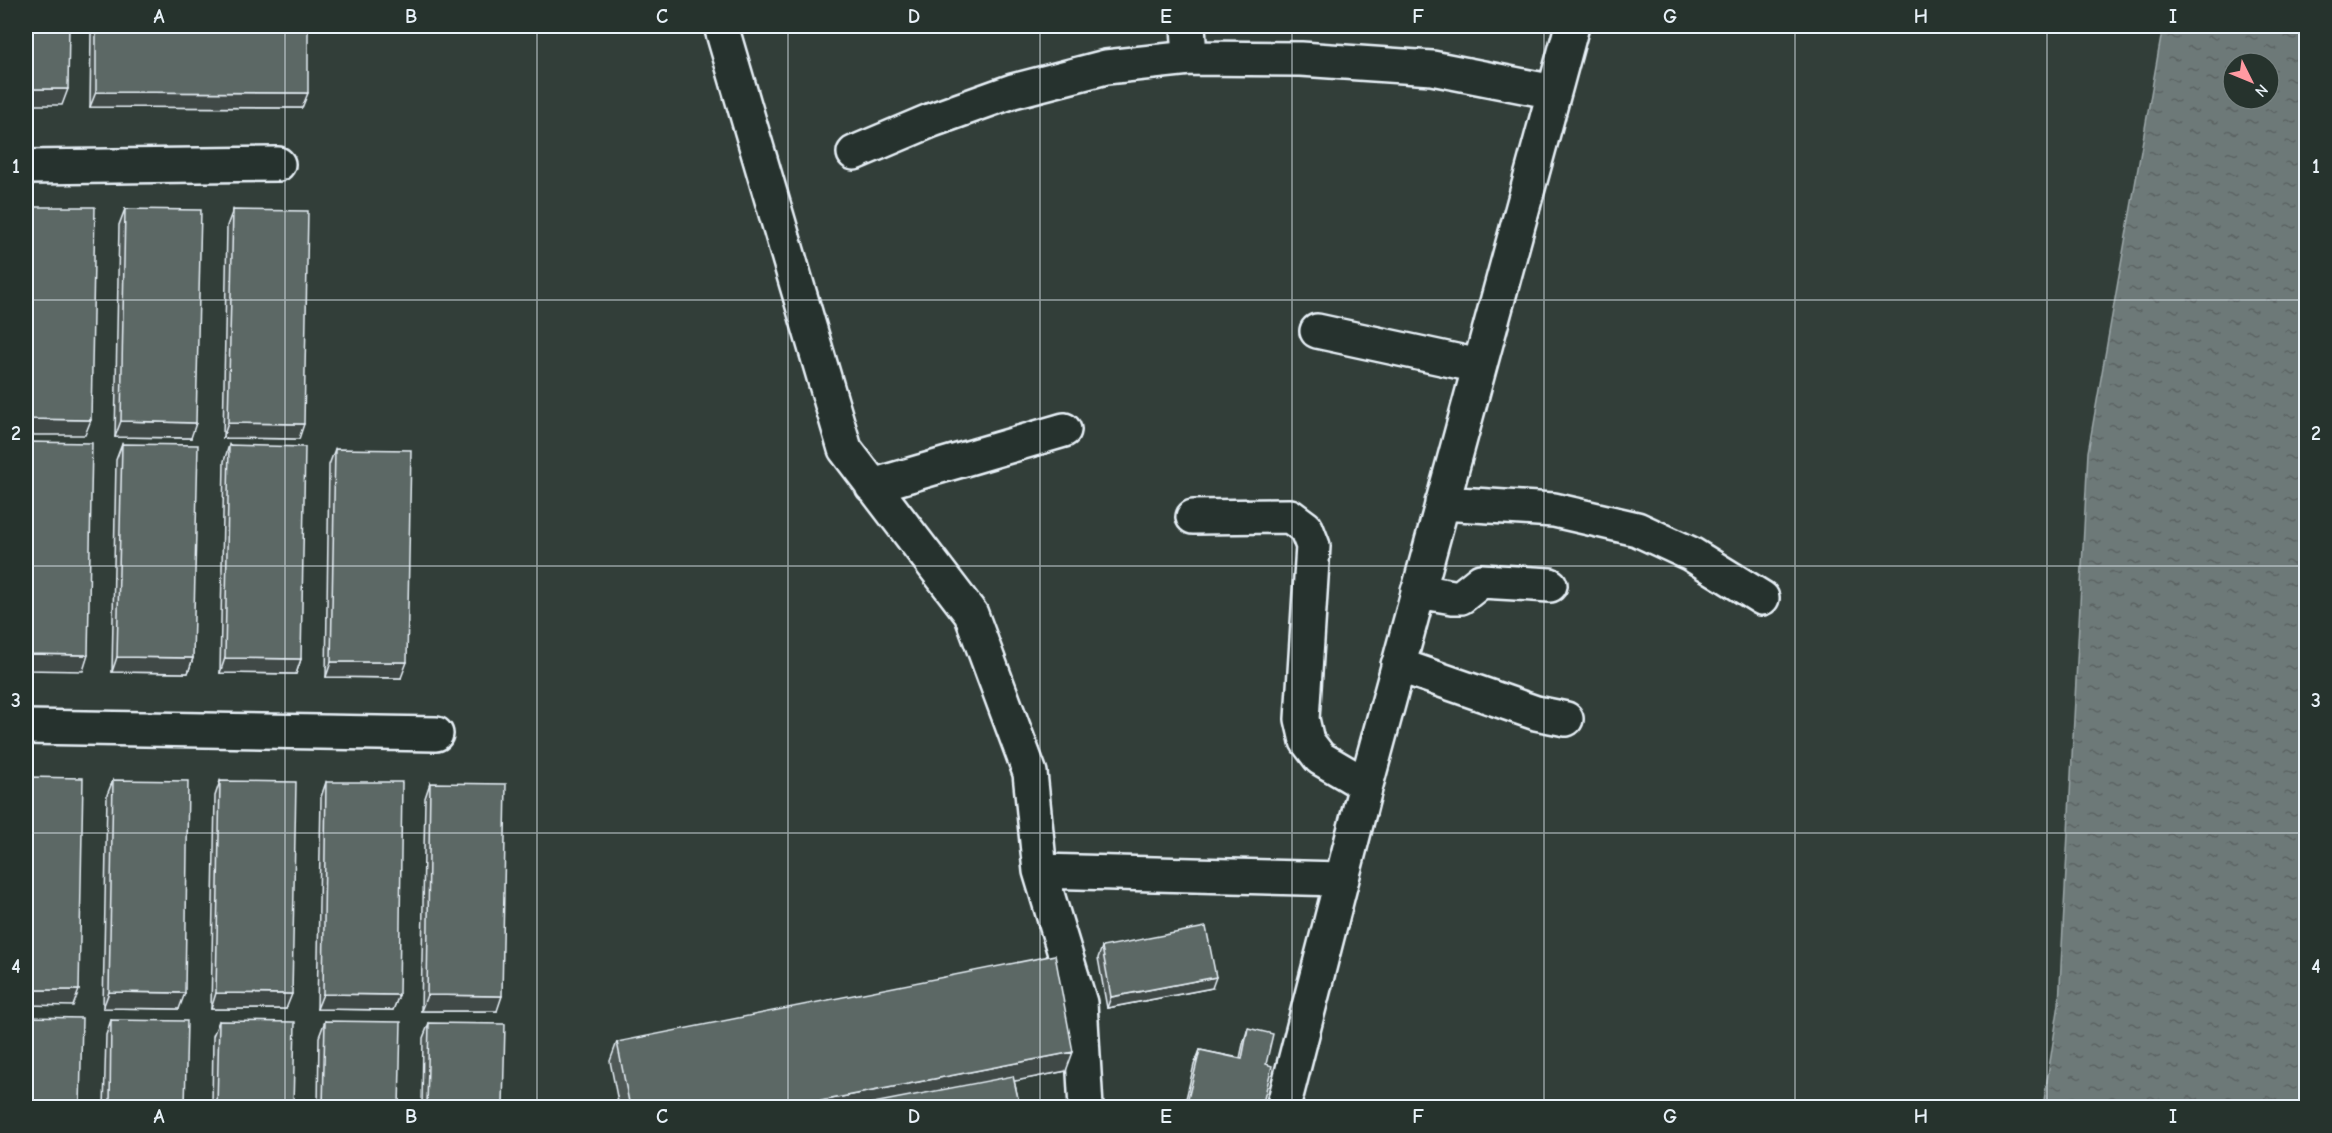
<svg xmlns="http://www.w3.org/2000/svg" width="2332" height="1133" font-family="'Comic Neue',sans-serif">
  <defs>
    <pattern id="water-ripples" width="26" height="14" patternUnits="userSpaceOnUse" patternTransform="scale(1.5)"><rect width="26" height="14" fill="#6d7978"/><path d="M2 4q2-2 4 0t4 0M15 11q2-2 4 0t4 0" fill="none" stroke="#5b6363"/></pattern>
  </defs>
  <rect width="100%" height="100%" fill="#323e39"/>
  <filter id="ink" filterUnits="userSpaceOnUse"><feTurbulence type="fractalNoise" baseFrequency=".0167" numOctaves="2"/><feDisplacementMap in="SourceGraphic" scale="12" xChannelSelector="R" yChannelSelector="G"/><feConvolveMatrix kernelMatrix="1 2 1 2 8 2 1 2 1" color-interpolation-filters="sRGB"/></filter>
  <g filter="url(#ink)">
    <path fill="url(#water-ripples)" stroke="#9ea9ab" stroke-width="1.5" fill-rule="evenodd" d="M2163,26H2306V1107H2043L2059,1004L2088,452ZM2233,63H2269V99H2233Z"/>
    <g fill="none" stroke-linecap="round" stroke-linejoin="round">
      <g stroke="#e8f1f8" stroke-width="38">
        <path id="minor" d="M721,26L845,449L971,614L1030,773L1040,871L1080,1003L1086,1108
          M1188,26L1190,58
          M854,153L932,120L1013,91L1106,67L1190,58L1301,59L1432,68L1554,92
          M26,167L278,164
          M1317,331L1479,366
          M872,486L1064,430
          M1442,503L1554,510L1637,529L1691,554L1762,598
          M1193,517L1290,516L1306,528L1313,546L1302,719L1307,741L1320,758L1366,785
          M1418,591L1453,597H1461L1481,581L1550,585
          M1398,665L1536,713L1566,719
          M26,727L436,734
          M1040,871L1342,879
          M1283,1108L1366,785L1572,26"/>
      </g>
      <use href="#minor" stroke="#26332d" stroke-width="33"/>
    </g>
    <path fill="#4f5957" stroke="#e8f1f8" stroke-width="1.5" d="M93,26H308L302,108L90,107L91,31Z
      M125,209L191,438L115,437L119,225Z
      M233,210L299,439L223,438L227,226Z
      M122,444L193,658L188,673L112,672L116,460Z
      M229,445L301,659L296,674L220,673L224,461Z
      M335,449L401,678L326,677L329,465Z
      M113,780L179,1009L103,1008L107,795Z
      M220,781L286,1009H211L215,796Z
      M326,782L399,995L393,1010L317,1009L321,797Z
      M430,783L497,1011H421L425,798Z
      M1102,947L1212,988L1107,1008L1098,958Z
      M111,1020L185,1107H104L106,1035Z
      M219,1021L293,1107H212L213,1036Z
      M325,1021L399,1107H318L319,1037Z
      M429,1023L503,1107H422L423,1038Z
      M1248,1028L1266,1064L1262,1107H1184L1194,1065L1200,1050L1240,1058L1243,1044Z
      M617,1042L1066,1071L1014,1081L1020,1107H619L610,1061Z"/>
    <path fill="#404947" stroke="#e8f1f8" stroke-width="1.5" d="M26,89H68L62,105H26Z
      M96,92L308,93L302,108L90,107Z
      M26,419L91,420L85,435H26Z
      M121,421L196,423L191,438L115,437Z
      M228,423L304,424L299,439L223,438Z
      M26,654L88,655L83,671L26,670Z
      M117,657L193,658L188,673L112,672Z
      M225,658L301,659L296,674L220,673Z
      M331,662H407L401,678L326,677Z
      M1216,977L1212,988L1107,1008L1111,997Z
      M26,990H79L73,1006L26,1005Z
      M109,992L185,993L179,1009L103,1008Z
      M216,993L292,994L286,1009H211Z
      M323,994L399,995L393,1010L317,1009Z
      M427,995L502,996L497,1011H421Z
      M1073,1052L1066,1071L882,1107H790Z"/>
    <path fill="#5c6865" stroke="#e8f1f8" stroke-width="1.5" d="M26,26H69L68,89H26Z
      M96,26H308V93L96,92Z
      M26,207H95L91,420L26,419Z
      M125,209L201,210L196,423L121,421Z
      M233,210L308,211L304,424L228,423Z
      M26,442L92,443L88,655L26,654Z
      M122,444L198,445L193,658L117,657Z
      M229,445L305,447L301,659L225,658Z
      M335,449L411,450L407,662H331Z
      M26,777L83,778L79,990H26Z
      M113,780L188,781L185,993L109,992Z
      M220,781L296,782L292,994L216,993Z
      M326,782H402L399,995L323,994Z
      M430,783L506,784L502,996L427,995Z
      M1206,927L1216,977L1111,997L1102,947Z
      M1055,955L1073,1052L790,1107H630L617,1042Z
      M26,1017L82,1018L80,1107H26Z
      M111,1020L187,1021L185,1107H110Z
      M219,1021L295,1022L293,1107H217Z
      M325,1021L401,1022L399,1107H323Z
      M429,1023L505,1024L503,1107H427Z
      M1248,1028L1273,1034L1266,1064L1272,1066L1262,1107H1186L1200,1050L1242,1059Z
      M1013,1076L1020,1107H853Z"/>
  </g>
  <path fill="none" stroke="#e8f1f8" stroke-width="1.5" stroke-opacity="0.55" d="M285,26V1108M537,26V1108M788,26V1108M1040,26V1108M1292,26V1108M1544,26V1108M1795,26V1108M2047,26V1108M26,300H2306M26,566H2306M26,833H2306"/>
  <rect width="2332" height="1133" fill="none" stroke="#26332d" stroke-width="66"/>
  <g transform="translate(2251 81) rotate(133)"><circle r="28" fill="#26332d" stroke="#747f7e" stroke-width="1.5"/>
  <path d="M0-4.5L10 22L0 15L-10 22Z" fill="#ff9aa2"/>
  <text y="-9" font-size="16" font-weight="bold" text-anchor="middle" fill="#e8f1f8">N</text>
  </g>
  <rect x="33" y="33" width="2266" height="1067" fill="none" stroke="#e8f1f8" stroke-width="2"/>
  <g font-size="20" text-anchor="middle" font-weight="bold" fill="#e8f1f8">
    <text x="159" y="23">A</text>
    <text x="411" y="23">B</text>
    <text x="662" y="23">C</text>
    <text x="914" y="23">D</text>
    <text x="1166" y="23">E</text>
    <text x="1418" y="23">F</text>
    <text x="1670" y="23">G</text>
    <text x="1921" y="23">H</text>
    <text x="2173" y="23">I</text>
    <text x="16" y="173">1</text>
    <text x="2316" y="173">1</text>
    <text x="16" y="440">2</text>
    <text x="2316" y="440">2</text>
    <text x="16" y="707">3</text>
    <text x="2316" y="707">3</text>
    <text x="16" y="973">4</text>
    <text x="2316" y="973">4</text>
    <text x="159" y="1123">A</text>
    <text x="411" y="1123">B</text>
    <text x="662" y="1123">C</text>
    <text x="914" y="1123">D</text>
    <text x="1166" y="1123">E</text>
    <text x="1418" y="1123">F</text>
    <text x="1670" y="1123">G</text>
    <text x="1921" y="1123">H</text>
    <text x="2173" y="1123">I</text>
  </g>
</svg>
